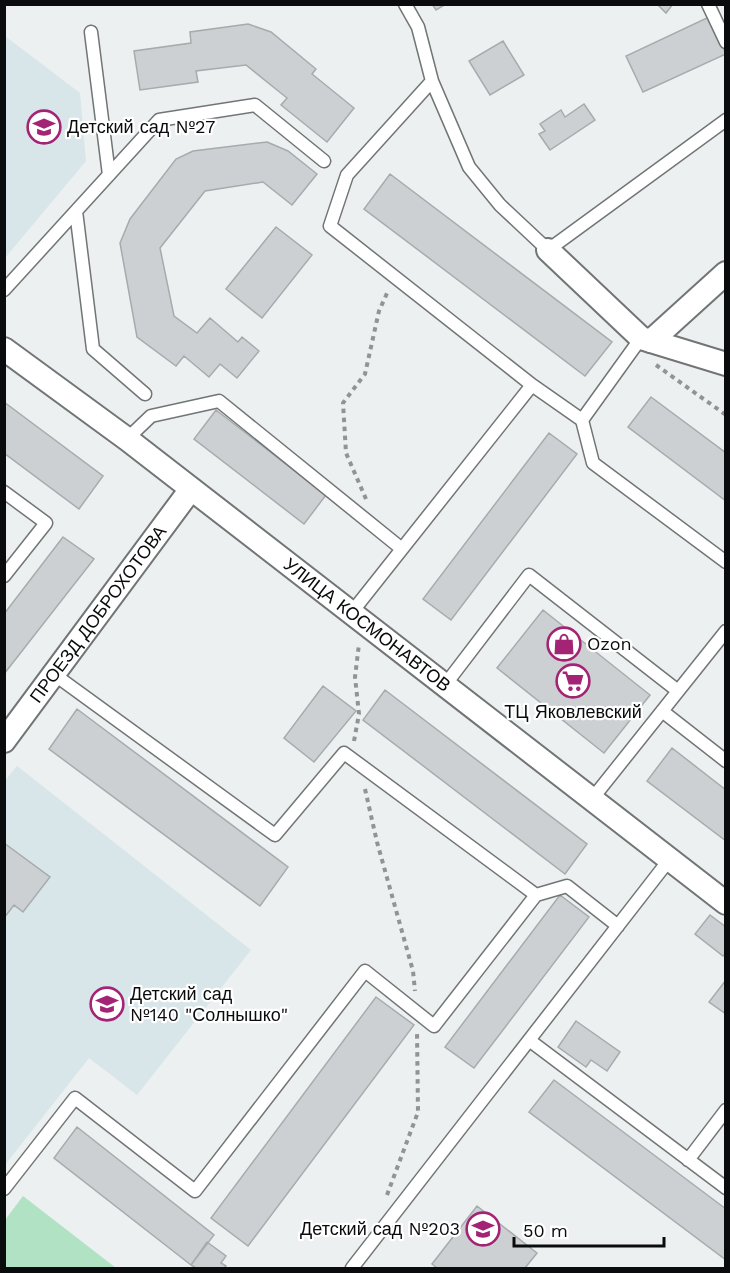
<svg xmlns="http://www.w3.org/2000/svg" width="730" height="1273" font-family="'Work Sans',sans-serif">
  <rect width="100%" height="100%" fill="#ecf0f1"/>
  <path fill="#d8e6e9" d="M5,36L80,93L86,161L5,258Z
    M17,766L251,950L137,1095L89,1058L5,1165L4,782Z"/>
  <path fill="#b1e2c4" d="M23,1196L116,1268H5V1220Z"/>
  <path fill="#cdd0d3" stroke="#a7abad" stroke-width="1.5" d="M432,4H446L436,10Z
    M657,4H673L666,13Z
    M709,17L726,54L643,92L626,56Z
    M248,24L271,32L316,69L312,74L354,108L327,142L281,105L287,98L246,65L196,71L198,82L140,90L134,51L191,43L190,32Z
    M503,41L524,75L490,95L469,61Z
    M584,104L595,120L550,150L539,134L545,131L540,124L561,110L565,117Z
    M267,142L288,151L317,174L292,205L263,182L205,191L160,248L174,316L197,333L210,318L238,342L242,337L259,351L237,378L220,364L209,377L184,356L176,366L137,337L120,243L130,219L176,159L193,151Z
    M390,174L612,342L585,376L364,209Z
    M276,227L312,255L262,318L226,289Z
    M651,397L726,453V501L628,427Z
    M4,402L103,476L79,509L4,453Z
    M216,410L326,495L304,524L194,439Z
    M549,433L577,454L451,620L423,599Z
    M63,537L94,559L4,674V614Z
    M543,610L650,695L604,753L497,668Z
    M323,686L356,711L314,762L284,738Z
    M385,690L587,844L565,874L363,720Z
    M77,709L288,867L260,906L49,749Z
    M672,748L726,790V841L647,781Z
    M4,843L50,877L23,912L14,905L4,918Z
    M560,895L589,917L474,1068L445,1047Z
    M710,915L726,927V953L723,956L695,934Z
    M726,980V1014L709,1002Z
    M376,997L414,1025L248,1246L211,1218Z
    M576,1021L620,1052L607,1071L591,1060L586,1067L558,1047Z
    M554,1080L726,1209V1260L529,1112Z
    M77,1127L214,1235L191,1265L54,1158Z
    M477,1206L537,1253L525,1268H437L432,1264Z
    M207,1242L226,1256L221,1263L226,1266L224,1268H196L191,1265Z"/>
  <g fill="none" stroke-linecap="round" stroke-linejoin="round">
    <g stroke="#717576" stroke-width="15">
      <path id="lane" d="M405,4L418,27L432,81L469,167L500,205L548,250L726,120
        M708,4L726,42
        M91,32L109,175
        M76,211L93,349L145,394
        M4,290L159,120L255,105L324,161
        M532,385L582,420L641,338
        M582,420L593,463L726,562
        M127,439L151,416L219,401L402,549
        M4,492L46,523L4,576
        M352,612L532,385L330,226L347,175L432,81
        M55,675L275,835L344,753L536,895
        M445,685L529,575L678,691
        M662,711L726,761
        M592,799L726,631
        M529,1040L726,1188
        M688,1160L726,1110
        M4,1189L75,1098L195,1191L365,971L434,1026L536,895L567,886L618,926
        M352,1268L669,860"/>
    </g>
    <g stroke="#717576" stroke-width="26">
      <g id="street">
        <path d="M548,250L641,338L726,364"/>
        <path d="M651,341L726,273"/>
        <path id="s1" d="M4,349L127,439L726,903"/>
        <path id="s2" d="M4,741L191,489"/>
      </g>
    </g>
    <path stroke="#919394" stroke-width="4" stroke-dasharray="4.5 4.5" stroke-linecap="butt" d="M656,365L726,415
      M366,499L346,453L343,403L365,374L379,311L388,291
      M354,741L359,714L355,677L359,644
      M365,789L377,842L413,971L415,991
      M387,1195L418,1112L417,1031"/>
    <use href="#lane" stroke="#fff" stroke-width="12"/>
    <use href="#street" stroke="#fff" stroke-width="22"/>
  </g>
  <defs>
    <g id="school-ring" transform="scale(1.725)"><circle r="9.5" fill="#fff" stroke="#a32374" stroke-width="1.5"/><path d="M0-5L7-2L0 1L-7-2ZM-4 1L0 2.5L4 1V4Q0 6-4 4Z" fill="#a32374"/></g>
    <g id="shop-ring" transform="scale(1.725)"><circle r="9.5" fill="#fff" stroke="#a32374" stroke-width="1.5"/><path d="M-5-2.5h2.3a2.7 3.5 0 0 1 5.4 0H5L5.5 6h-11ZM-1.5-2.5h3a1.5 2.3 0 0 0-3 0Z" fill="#a32374"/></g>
    <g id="supermarket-ring" transform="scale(1.725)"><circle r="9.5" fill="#fff" stroke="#a32374" stroke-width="1.5"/><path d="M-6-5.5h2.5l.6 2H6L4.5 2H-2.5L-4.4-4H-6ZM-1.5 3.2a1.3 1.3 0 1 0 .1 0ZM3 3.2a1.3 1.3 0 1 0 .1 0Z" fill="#a32374"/></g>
  </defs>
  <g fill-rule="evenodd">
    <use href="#school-ring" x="44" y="127"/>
    <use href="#shop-ring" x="564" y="644"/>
    <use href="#supermarket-ring" x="573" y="681"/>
    <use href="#school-ring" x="107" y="1004"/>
    <use href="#school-ring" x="483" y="1229"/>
  </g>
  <g text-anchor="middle" stroke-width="4.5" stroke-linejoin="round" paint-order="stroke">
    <g font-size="18" fill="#0a0b0c" stroke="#fff" text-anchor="start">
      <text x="67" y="133">Детский сад №27</text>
      <text x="587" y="650">Ozon</text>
      <text x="573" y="718" text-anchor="middle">ТЦ Яковлевский</text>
      <text x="130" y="1000">Детский сад<tspan x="130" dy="21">№140 "Солнышко"</tspan></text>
      <text x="460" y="1235" text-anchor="end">Детский сад №203</text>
    </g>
    <g font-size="18" fill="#0a0b0c" stroke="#fff">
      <text dy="6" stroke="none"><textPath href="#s2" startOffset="158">ПРОЕЗД ДОБРОХОТОВА</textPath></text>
      <text dy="6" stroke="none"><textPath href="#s1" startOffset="456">УЛИЦА КОСМОНАВТОВ</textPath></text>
    </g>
  </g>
  <rect width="730" height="1273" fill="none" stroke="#0a0b0c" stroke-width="12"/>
  <path d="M514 1237v9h150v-9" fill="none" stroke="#0a0b0c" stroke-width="3"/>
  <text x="523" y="1237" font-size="18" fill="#0a0b0c" stroke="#ffffff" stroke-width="4.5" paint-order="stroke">50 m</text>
</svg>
